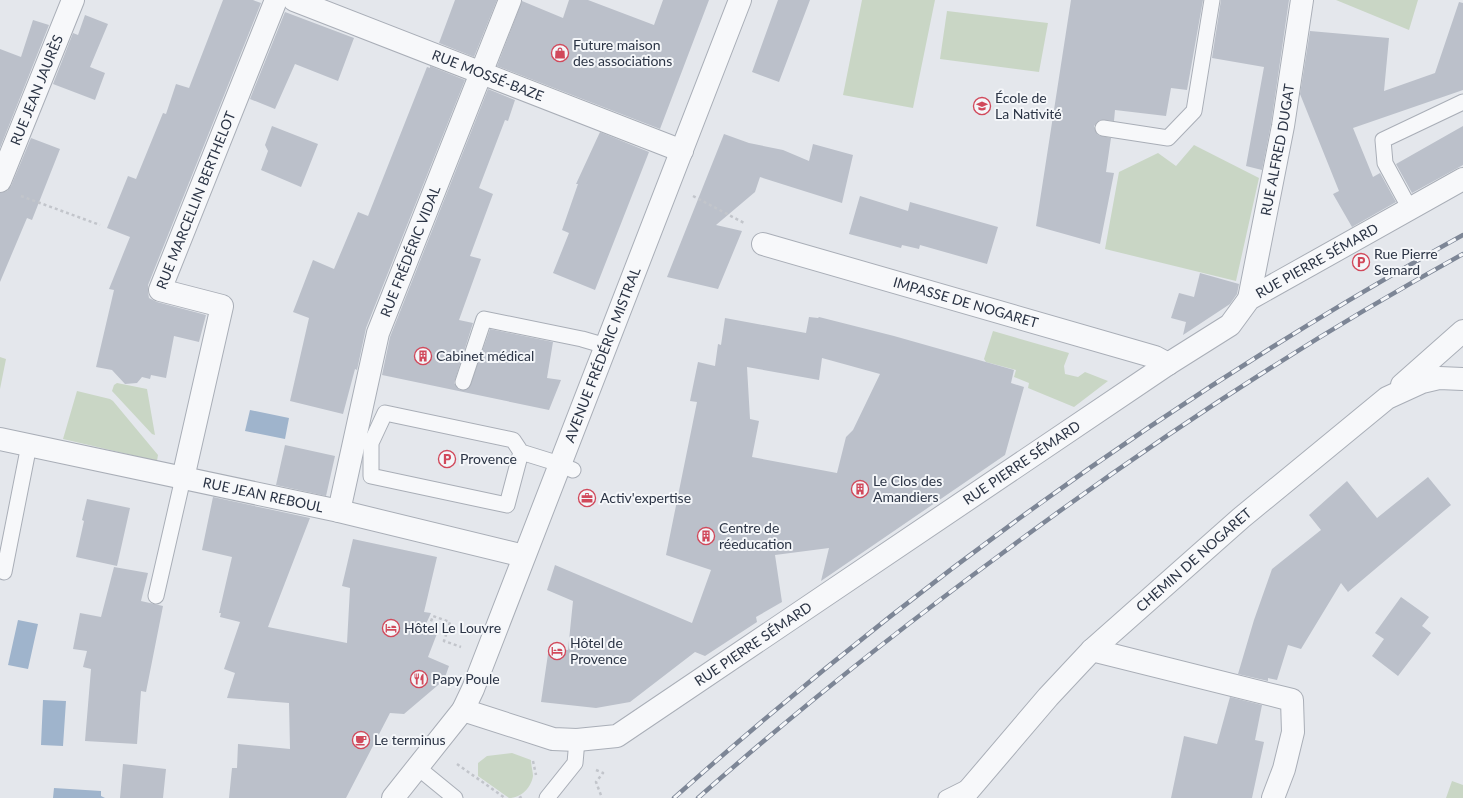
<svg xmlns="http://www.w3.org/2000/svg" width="1463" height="798" font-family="Lato,sans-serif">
  <rect width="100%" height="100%" fill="#e4e7ec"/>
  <path fill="#c9d6c5" d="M862,0H935L913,108L843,95Z
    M1336,0H1418L1409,30Z
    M947,11L1048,23L1039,72L940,59Z
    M1194,145L1259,178L1236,281L1105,249L1119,172L1158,153L1176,166Z
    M993,331L1069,353L1064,366L1065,374L1078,377L1085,372L1108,381L1074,407L1028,388L1029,383L1014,377L1016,370L986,362L984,359Z
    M0,357L6,359L0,389Z
    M117,383L147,389L155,435L152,434L112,391L114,385Z
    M77,391L110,399L113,401L158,455L157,461L63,439Z
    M512,753L531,760C531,765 533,772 533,776C531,788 521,798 509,798L478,776V763L487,756Z
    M1452,781L1463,785V798H1446Z"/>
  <path fill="#9fb4cc" d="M250,410L289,418L285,439L245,431Z
    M18,620L38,624L28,669L8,665Z
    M43,700L66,701L63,746L41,745Z
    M54,788L101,791V796L105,798H53Z"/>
  <path fill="#bbc0ca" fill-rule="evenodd" d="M223,0H253L261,3L148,285V292L149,298L157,302L206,315L199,342L174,336L166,378L151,375L150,379L142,377L137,383L125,384L112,370L96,367L114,290L109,289L130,237L107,228L128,176L136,179L163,113L166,114L176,84L189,88Z
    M455,0H497L474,57L439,43Z
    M569,0H588L654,25L663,0H709L660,129L497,66L522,1L563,18Z
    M778,0H810L779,82L752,72Z
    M1071,0H1203L1187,90L1171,88L1166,116L1115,110L1114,121L1100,120L1094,126L1098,135L1111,138L1106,172L1114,173L1100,244L1036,226Z
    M1221,0H1289L1271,124L1262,170L1246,166L1264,67L1212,58Z
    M1459,2L1463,3V90L1353,128L1373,177L1380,173L1396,202L1352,227L1333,194L1339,191L1300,94L1310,31L1389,38L1384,91L1435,73Z
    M285,12L354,38L338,81L295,64L275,109L250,99Z
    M85,15L108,24L90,67L105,73L95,100L53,84L73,33L78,35Z
    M33,20L49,25L0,148V49L21,57Z
    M430,66L465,80L366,328L357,370L355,369L343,414L290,401L309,318L293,312L313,260L334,269L358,212L368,216L427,67L430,68Z
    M488,89L515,100L508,121L505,120L479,188L493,194L470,256L481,259L459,320L473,323L454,383L460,390L469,388L490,329L553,342L547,378L561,380L549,410L382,375L390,337Z
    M272,126L318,144L301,187L261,170L268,151L265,145Z
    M1463,126V165L1412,193L1396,164Z
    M600,132L649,152L595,290L553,273L569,233L562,230L578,184H576Z
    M724,134L749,143L783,150L809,161L813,144L853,155L842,203L760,177L755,192L716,225L742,231L718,289L667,277Z
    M31,138L60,149L32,220L27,218L0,282V193L7,191L11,186Z
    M860,196L908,211L910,202L998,227L987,264L920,245L919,249L902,245L901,248L849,234Z
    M1200,273L1239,284L1237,294L1230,304L1183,335L1186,322L1171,318L1179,293L1194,297Z
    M809,317L818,318L819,317L894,336L1014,370L1011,383L1024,387L1005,455L821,581L829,548L775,555L782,602L756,617L757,622L705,656L695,652L630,702L596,708L541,702L549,647L568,650L573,601L547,590L555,565L692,623L711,570L666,555L697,402L690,401L698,362L715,366L718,344L721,345L725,318L806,333ZM822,358L880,374L853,430L846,437L837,473L752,457L759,421L750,419L747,367L819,380Z
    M285,445L335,456L326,496L276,485Z
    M1428,477L1451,505L1348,592L1341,583L1301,649L1288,645L1277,680L1268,678V681L1238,674L1254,620L1272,569L1321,530L1309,515L1347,481L1377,518Z
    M213,497L310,518L268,627L347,643L350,588L342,586L353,539L437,557L424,612L431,613L425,626L438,631L428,657L449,666L444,680L404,714L390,713L346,798H229L232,768H237L238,744L290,749L289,703L227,698L235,673L224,669L240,622L220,617L221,613H219L232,557L202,550Z
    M87,499L130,508L117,566L76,557L84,521L82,520Z
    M114,567L148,573L141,601L163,606L146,692L141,691L137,744L85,741L91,669L83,667L87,651L73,649L80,613L101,617Z
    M1401,597L1429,617L1422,626L1431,633L1398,676L1372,656L1384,639L1375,633Z
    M1230,697L1262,705L1255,740L1264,742L1252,798H1171L1184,736L1217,744Z
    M123,764L166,769L163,798H120Z"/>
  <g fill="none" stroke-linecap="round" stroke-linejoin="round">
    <g stroke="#a9aeb7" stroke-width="17">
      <path id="service" d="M1103,128L1168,138L1194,111L1212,0
        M1410,209L1385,163L1383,140L1463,102
        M463,382L484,319L582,339L606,346
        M355,438L371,443L385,413L513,440L521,452L550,461L573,470
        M371,443V476L507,505L521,452
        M4,572L29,445
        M156,596L183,478
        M417,767L455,798
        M547,798L575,763L577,740
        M946,798L970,786"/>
    </g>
    <g stroke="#a9aeb7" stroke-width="24">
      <g id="minor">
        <path id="s1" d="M294,0L682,151"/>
        <path id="s2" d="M0,181L73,0"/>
        <path id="s3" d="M763,244L1155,357L1168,364"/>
        <path id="s4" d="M1249,299L1283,126L1302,0"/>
        <path d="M1402,385L1463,331"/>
        <path id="s5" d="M0,439L339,511L524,556"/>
        <path id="s6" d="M183,478L222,306L160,290L276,0"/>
        <path id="s7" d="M339,511L378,333L510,0"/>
        <path d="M1092,650L1292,700L1293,732L1284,769L1273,798"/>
        <path id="s8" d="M463,710L553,739L577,740L617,736L1168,364L1230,325L1249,299L1463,179"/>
        <path id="s9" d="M393,798L463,710L473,689L740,0"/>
        <path id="s10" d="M962,798L1048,697L1092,650L1241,518L1387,398L1422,382L1439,378L1463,379"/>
      </g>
    </g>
    <path stroke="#c2c5cb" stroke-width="2.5" stroke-dasharray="3 3" stroke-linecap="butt" d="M21,196L100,225
      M693,196L746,224
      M429,627L433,616L450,622L444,641L461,647
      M533,761L536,775
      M457,764L505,798
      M596,770L603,773L596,782L602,798
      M519,798L524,795"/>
    <use href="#service" stroke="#f7f8fa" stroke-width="15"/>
    <use href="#minor" stroke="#f7f8fa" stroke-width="22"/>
    <g stroke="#7d8696" stroke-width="4.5">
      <path id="rail" d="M674,798C915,583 1180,391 1463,235
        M698,798C796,711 898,630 1004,552C1150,443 1303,342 1463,254"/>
    </g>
    <use href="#rail" stroke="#f4f6f9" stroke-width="3" stroke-dasharray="9" stroke-linecap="butt"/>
  </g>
  <defs>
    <g id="shop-ring" transform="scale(0.9)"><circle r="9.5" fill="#f4f6f9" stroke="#d1495b" stroke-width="1.5"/><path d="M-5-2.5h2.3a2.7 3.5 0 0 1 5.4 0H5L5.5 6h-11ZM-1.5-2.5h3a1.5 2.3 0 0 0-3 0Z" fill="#d1495b"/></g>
    <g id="school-ring" transform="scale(0.9)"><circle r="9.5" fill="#f4f6f9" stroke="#d1495b" stroke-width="1.5"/><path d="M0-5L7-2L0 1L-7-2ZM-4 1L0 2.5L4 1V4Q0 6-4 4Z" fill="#d1495b"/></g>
    <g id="parking-ring" transform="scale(0.9)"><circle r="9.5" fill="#f4f6f9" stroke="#d1495b" stroke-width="1.5"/><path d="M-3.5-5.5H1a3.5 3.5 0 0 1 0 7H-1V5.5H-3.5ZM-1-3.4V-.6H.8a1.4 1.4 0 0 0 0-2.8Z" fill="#d1495b"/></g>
    <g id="building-ring" transform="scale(0.9)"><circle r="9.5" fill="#f4f6f9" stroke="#d1495b" stroke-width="1.5"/><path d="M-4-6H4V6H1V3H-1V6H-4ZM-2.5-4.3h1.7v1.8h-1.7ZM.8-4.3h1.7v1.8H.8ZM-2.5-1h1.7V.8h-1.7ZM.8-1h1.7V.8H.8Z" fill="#d1495b"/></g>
    <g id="office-ring" transform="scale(0.9)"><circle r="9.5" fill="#f4f6f9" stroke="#d1495b" stroke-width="1.5"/><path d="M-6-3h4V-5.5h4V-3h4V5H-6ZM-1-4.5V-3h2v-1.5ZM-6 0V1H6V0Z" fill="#d1495b"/></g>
    <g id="hotel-ring" transform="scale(0.9)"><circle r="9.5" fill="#f4f6f9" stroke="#d1495b" stroke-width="1.5"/><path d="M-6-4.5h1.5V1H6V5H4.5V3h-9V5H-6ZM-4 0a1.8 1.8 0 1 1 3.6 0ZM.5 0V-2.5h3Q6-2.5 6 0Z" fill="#d1495b"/></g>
    <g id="restaurant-ring" transform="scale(0.9)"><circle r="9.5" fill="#f4f6f9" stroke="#d1495b" stroke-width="1.5"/><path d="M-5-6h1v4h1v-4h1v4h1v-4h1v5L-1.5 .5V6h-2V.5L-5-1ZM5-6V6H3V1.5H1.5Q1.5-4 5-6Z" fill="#d1495b"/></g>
    <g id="cafe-ring" transform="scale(0.9)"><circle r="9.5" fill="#f4f6f9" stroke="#d1495b" stroke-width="1.5"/><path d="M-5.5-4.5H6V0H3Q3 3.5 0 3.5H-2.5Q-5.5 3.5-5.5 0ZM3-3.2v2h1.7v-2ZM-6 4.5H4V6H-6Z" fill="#d1495b"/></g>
  </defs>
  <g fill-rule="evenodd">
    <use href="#shop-ring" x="560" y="53"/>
    <use href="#school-ring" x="982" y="106"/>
    <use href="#parking-ring" x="1361" y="262"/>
    <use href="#building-ring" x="423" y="356"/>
    <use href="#parking-ring" x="447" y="459"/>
    <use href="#building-ring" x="860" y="489"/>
    <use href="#office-ring" x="587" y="498"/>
    <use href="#building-ring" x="706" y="536"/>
    <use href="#hotel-ring" x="391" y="628"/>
    <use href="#hotel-ring" x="557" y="651"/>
    <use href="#restaurant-ring" x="419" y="679"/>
    <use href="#cafe-ring" x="361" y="740"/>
  </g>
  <g text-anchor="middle" stroke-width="4" stroke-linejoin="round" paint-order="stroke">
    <g font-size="14" fill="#2b3445" stroke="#f4f6f9" text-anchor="start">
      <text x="573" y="50">Future maison<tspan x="573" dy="16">des associations</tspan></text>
      <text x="995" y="103">École de<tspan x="995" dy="16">La Nativité</tspan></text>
      <text x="1374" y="259">Rue Pierre<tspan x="1374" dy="16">Semard</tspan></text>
      <text x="436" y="361">Cabinet médical</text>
      <text x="460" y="464">Provence</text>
      <text x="873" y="486">Le Clos des<tspan x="873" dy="16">Amandiers</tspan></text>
      <text x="600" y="503">Activ'expertise</text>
      <text x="719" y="533">Centre de<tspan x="719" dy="16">réeducation</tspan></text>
      <text x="404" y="633">Hôtel Le Louvre</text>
      <text x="570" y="648">Hôtel de<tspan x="570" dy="16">Provence</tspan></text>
      <text x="432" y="684">Papy Poule</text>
      <text x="374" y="745">Le terminus</text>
    </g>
    <g font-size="14" fill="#2b3445" stroke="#f4f6f9">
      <text dy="5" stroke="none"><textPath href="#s1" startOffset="208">RUE MOSSÉ-BAZE</textPath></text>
      <text dy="5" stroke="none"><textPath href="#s2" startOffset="98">RUE JEAN JAURÈS</textPath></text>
      <text dy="5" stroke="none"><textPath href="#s4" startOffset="152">RUE ALFRED DUGAT</textPath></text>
      <text dy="5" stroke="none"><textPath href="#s6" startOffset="337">RUE MARCELLIN BERTHELOT</textPath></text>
      <text dy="5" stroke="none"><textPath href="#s7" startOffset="270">RUE FRÉDÉRIC VIDAL</textPath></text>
      <text dy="5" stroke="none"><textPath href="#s8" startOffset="1007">RUE PIERRE SÉMARD</textPath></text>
      <text dy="5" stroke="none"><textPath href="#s3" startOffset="211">IMPASSE DE NOGARET</textPath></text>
      <text dy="5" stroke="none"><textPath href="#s9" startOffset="494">AVENUE FRÉDÉRIC MISTRAL</textPath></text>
      <text dy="5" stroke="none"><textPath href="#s8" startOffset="647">RUE PIERRE SÉMARD</textPath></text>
      <text dy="5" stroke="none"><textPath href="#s5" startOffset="269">RUE JEAN REBOUL</textPath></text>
      <text dy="5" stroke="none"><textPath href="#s10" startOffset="333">CHEMIN DE NOGARET</textPath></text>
      <text dy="5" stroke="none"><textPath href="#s8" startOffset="323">RUE PIERRE SÉMARD</textPath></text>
    </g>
  </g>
</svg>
